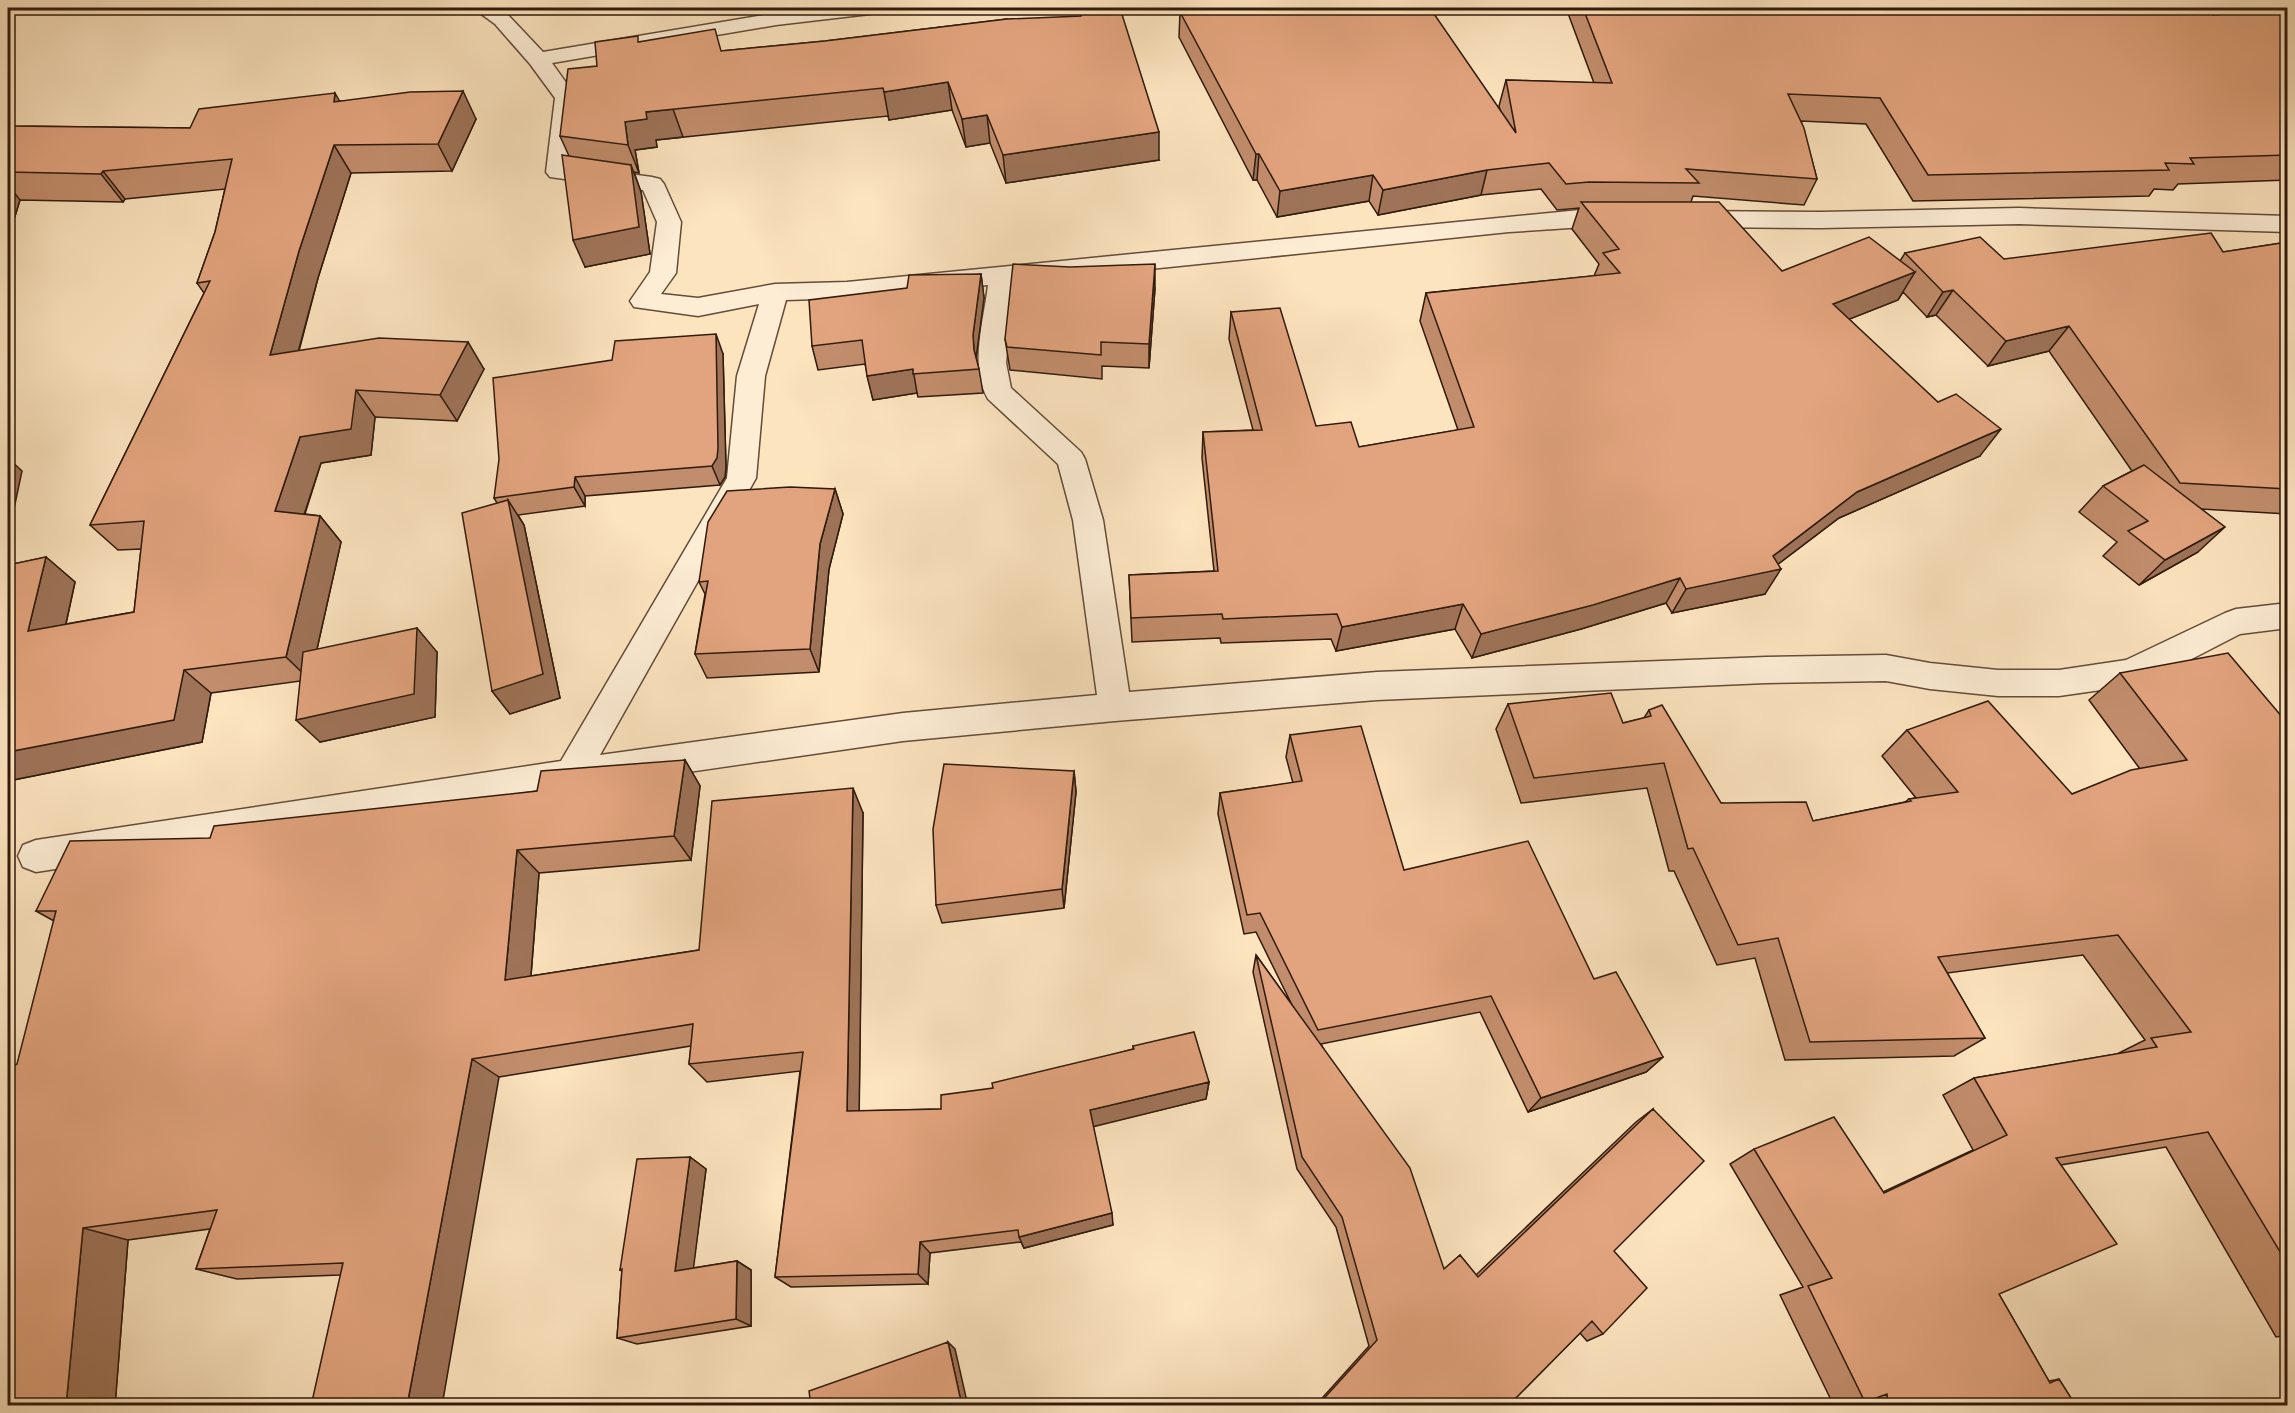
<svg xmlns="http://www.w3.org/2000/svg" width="2295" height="1413" font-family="'IM FELL English',serif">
  <rect width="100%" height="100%" fill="#fce4bf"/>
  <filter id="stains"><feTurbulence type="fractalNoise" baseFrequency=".00333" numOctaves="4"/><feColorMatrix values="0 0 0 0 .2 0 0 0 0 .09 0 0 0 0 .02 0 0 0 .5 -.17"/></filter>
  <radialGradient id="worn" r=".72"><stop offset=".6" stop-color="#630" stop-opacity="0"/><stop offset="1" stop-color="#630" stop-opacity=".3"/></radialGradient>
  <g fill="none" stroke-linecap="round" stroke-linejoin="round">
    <g stroke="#634c39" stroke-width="3">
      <path id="minor" d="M473,8H497L509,16L543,52L776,13L820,8H880L877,12L870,14L776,25L552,63L577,98L570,166L652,177L660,179L664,184L681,222L676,273L661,294L698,298L775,284L847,282L1580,210L1630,214L1633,219L1630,224L1509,232L1014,283L1006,363L1011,388L1081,452L1085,459L1103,520L1129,692L1377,672L1766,657L1886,655L1930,663L1998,670H2059L2126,660L2225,613L2236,609L2288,603V628L2240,634L2180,665L2129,686L2059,696H1998L1930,689L1886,681L1766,683L1377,700L1115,721L903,741L571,789L36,872L23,867L18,856L23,845L36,840L561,761L727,478L737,376L759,304L698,316L634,307L630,301L650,272L657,222L643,190L550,177L546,172L555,98L530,64L495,24ZM988,285C984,320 969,367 988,399L1058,464L1073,520L1097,695L903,713L600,755L756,478L765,376L786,300L847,298Z
        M2019,208L2288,216V232L2019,224L1821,228L1691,227L1682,224L1679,219L1682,214L1691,211L1821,212Z"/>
    </g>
    <use href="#minor" fill="#fdedd5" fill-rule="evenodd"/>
  </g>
  <path fill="#c28d6c" stroke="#301a0c" stroke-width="1.5" d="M1566,8H1831L1835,13L1931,8H2073L2078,12L2213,15L2288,9V180L2178,184L2173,190L2154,189L2149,196L1913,201L1866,124L1801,121L1817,179L1804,205L1693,196L1691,202L1782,271L1900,261L1905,253L2004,259L2223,252L2288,242V514L2201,509L2198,552L2139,585L2103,556L2117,542L2079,512L2103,486L2132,471L2049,351L1988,366L1936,315L1927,317L1903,292L1898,300L1849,319L1980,456L1839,518L1778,564L1765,594L1672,613L1666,603L1581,629L1472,658L1455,629L1336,651L1331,639L1221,643L1220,638L1132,642L1129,575L1214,571L1202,458L1203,432L1253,430L1229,339L1231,312L1316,426L1359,447L1458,430L1420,321L1426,293L1594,276L1599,264L1572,229L1579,208L1557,210L1541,189L1481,195L1378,215L1369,201L1277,217L1257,180H1253L1179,37L1180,12L1500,110L1499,106L1506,80L1594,83Z
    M1007,19L1159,160L1006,183L990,143L966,147L952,110L889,120L888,116L656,140L657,147L635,150L639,173L634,172L641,192L650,254L585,267L569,156L560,136L597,66L640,42L721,51L825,41Z
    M339,101L476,119L452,171L351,173L318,278L299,351L484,369L457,421L375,417L371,455L321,463L305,514L320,516L341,542L317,649L437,652L435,717L320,742L300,681L211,693L202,742L8,781V565L46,557L75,582L66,624L134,612L141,549L118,550L90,525L204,293L197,283L215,232L225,189L125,199L123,202L20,200L8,239V122L14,126L190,128Z
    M981,274L984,298L976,358L979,369L983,393L918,397L917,393L873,400L865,364L818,370L812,346L907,288Z
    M1155,288L1149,368L1102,366V379L1010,370L1005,339Z
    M723,354L726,468L725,477L720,485L585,496V506L518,515L524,525L560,698L510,714L492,691L497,503L494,498Z
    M835,489L843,514L829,569L819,672L707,678L695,654L705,594L699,582Z
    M2120,673L2288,724V1335L2276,1337L2166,1147L2061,1165L1999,1294L2049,1381L2059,1379L2076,1406H1856V1403L1834,1406L1780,1295L1803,1287L1730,1164L1754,1149L1883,1192L1973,1150L1943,1095L1974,1078L2117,1054L2145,1040L2083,955L1947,973L1985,1038L1954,1056L1785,1060L1755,958L1717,965L1674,871H1669L1647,788L1521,803L1496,729L1508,704L1623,723L1644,718L1649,710L1721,803L1813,821L1905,802L1909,799L1916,798L1882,756L1907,730L2072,794L2140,769L2089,700Z
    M1290,735L1404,870L1594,979L1663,1057L1646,1072L1528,1112L1480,1012L1321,1044L1444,1269L1460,1255L1476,1275L1636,1122L1653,1109L1614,1251L1603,1334L1587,1341L1580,1333L1508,1406H1315L1369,1346L1336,1227L1297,1169L1253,972L1256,955L1292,1005L1256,932L1244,934L1218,814L1220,793L1293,783L1286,757Z
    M685,760L700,786L691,860L539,873L531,976L699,950L863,813L859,1111L941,1109L993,1088L1133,1049V1046L1209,1082L1206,1099L1093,1126L1113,1225L1024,1248L1021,1242L930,1253L928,1284L791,1287L775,1277L800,1071L707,1082L689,1064L691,1046L499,1077L340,1275L237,1279L196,1269L210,1229L128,1240L115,1406H8L54,921L36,911L210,838L537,791Z
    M1074,771L1076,792L1064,908L942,923L936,905Z
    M690,1157L706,1169L693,1268L737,1261L751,1270V1326L637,1344L617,1338L622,1271L620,1270Z"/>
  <path fill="#9e7358" stroke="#301a0c" stroke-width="1.5" d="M948,82L952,110L889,120L884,92Z
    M463,91L476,119L452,171L438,144Z
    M335,93L351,121L334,102Z
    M673,109L683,137L656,140L657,147L635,150L639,173L628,145L625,122L646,112Z
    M987,115L990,143L966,147L962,119Z
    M1159,132V160L1006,183L1003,155Z
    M334,145L351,173L318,278L290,382L270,355L299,251Z
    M1256,154H1259L1257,180H1253Z
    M631,165L641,192L650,254L585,267L573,240Z
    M1487,170L1481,195L1378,215L1383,190Z
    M103,171L125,199L123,202L101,174Z
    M1373,175L1369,201L1277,217L1280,191Z
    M8,185L20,200L8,239Z
    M1155,264V288L1149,368V344Z
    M1915,272L1898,300L1817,332L1833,304Z
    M981,274L984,298L976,358L974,350L973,335Z
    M1953,290L1936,315L1927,317L1943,292Z
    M2069,326L2049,351L1988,366L2006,341Z
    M716,334L723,354L726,468L725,477L720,485L712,466Z
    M468,342L484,369L457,421L440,395Z
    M913,369L917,393L873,400L867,376Z
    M356,390L375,417L371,455L321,463L297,536L275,511L300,437Z
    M2001,429L1980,456L1839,518L1769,571L1781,569L1765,594L1672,613L1686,589L1773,556L1857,492Z
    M8,458L22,471L8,537Z
    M575,477L585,496V506L574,487Z
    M835,489L843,514L829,569L819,672L810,649L820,544Z
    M508,500L524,525L560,698L510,714L492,691Z
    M320,516L341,542L310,680L286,657Z
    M2225,527L2198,552L2139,585L2165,560Z
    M46,557L75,582L59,655L28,631Z
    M1680,578L1666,603L1581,629L1472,658L1481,634Z
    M1463,604L1455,629L1336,651L1342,627Z
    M417,628L437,652L435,717L320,742L296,720Z
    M184,670L211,693L202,742L8,781V752Z
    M685,760L700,786L691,860L674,836Z
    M1074,771L1076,792L1064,908L1062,889Z
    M853,788L863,813L859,1127L847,1111Z
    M517,850L539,873L529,1000L505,980Z
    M1663,1057L1646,1072L1528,1112L1541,1098Z
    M472,1059L499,1077L442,1406H407Z
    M1209,1082L1206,1099L1092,1127L1090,1110Z
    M690,1157L706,1169L692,1280L675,1271Z
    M1112,1213L1113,1225L1024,1248L1019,1237Z
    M83,1228L128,1240L115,1406H66Z
    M920,1242L930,1253L928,1284L918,1274Z
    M737,1261L751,1270V1326L736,1319Z
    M948,1342L955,1349L968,1406H962Z
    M233,1400L274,1405V1406H232Z"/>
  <path fill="#e2a47e" stroke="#301a0c" stroke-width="1.5" d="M1082,8H1120L1159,132L1003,155L987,115L962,119L948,82L884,92L883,88L646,112L647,119L625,122L628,145L560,136L568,69L597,66L595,42L638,36V42L715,29L721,51L825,41L1007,19L1081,16Z
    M1203,8H1430L1516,133L1506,80L1612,83L1583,8H1831L1835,13L1941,8H2073L2078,12L2146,8H2205L2213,15L2288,9V155L2190,158L2194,164L2165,163L2169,170L1928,175L1880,98L1788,94L1804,128L1817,179L1686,169L1699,183L1589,182L1566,184L1549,163L1487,170L1383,190L1373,175L1280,191L1259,154H1256L1180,12Z
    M463,91L438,144L334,145L299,251L270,355L379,338L468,342L440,395L356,390L351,429L300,437L275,511L320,516L286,657L184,670L174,720L8,752V565L46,557L28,631L134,612L144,521L90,525L210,281L197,283L215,232L232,159L103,171L101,174L8,172V122H11L8,126L190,128L199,109L335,93L334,102L410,92Z
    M562,155L631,165L639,227L573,240Z
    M1581,202H1719L1782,271L1869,237L1915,272L1833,304L1938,402L1956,394L2001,429L1857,492L1773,556L1781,569L1686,589L1680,578L1593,605L1481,634L1463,604L1342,627L1337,614L1223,619L1222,614L1131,618L1129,575L1218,571L1203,432L1262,430L1231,312L1280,308L1316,426L1351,422L1359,447L1474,427L1426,293L1620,273L1603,253L1619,249Z
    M2211,233L2223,252L2288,242V489L2180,483L2069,326L2006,341L1953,290L1943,292L1905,253L1980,237L2004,259Z
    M1013,264L1070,267L1155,264L1149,344L1101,342V355L1007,347L1005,339Z
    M981,274L973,335L974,350L979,369L913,374V369L867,376L862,340L812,346L809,300L907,288L909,275Z
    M716,334L718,448L717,458L712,466L575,477L574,487L494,498L499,459L493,378L612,360L615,341Z
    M2144,465L2225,527L2165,560L2128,531L2148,521L2103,486Z
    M790,487L835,489L820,544L810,649L695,654L708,581L699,582L708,522L727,491Z
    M508,500L543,674L492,691L462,513Z
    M417,628L414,694L296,720L303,652Z
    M2228,653L2288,724V1265L2208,1132L2056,1158L2117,1244L1999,1294L2050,1383L2059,1379L2076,1406H1888L1887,1394L1865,1402L1808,1286L1832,1278L1754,1149L1834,1117L1884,1193L2007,1135L1974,1078L2157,1047L2151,1038L2191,1032L2118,935L1938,957L1985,1038L1810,1042L1778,938L1738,945L1693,848L1688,849L1664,763L1534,778L1508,704L1611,693L1623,723L1651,716L1649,710L1662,705L1721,803L1806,802L1813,821L1911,801L1909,799L1958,792L1907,730L1988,701L2072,794L2131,770L2187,760L2120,673Z
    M1361,726L1404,870L1528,841L1594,979L1616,972L1663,1057L1541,1098L1491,996L1318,1030L1260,913L1247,915L1220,793L1302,781L1290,735Z
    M685,760L674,836L517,850L505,980L699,950L712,801L853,788L847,1111L941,1109V1095L993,1088L992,1083L1134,1049L1133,1046L1194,1032L1209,1082L1090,1110L1112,1213L1019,1237L1018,1230L920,1242L918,1274L775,1277L803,1052L689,1064L693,1024L472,1059L407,1406H311L343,1263L196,1269L217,1210L83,1228L66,1406H8V1069L17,1064L56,911H36L70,841L210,838L214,826L537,791L541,771Z
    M944,764L1074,771L1062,889L936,905L933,829Z
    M1256,955L1410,1168L1444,1269L1460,1255L1478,1277L1653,1109L1704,1161L1614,1251L1647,1288L1603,1334L1592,1321L1508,1406L1318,1405L1377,1340L1342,1217L1302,1157Z
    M690,1157L675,1271L737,1261L736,1319L617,1338L622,1269L620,1270L637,1159Z
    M948,1342L962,1406H811L809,1391Z
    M233,1400L232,1406H216Z"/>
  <rect width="2295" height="1413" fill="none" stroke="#fce4bf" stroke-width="30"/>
  <rect x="9" y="9" width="2277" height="1395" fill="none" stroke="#301a0c" stroke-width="3"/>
  <rect x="15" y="15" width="2265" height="1383" fill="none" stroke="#301a0c" stroke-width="1.5"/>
  <rect width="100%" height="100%" filter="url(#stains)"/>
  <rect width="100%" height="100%" fill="url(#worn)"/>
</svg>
